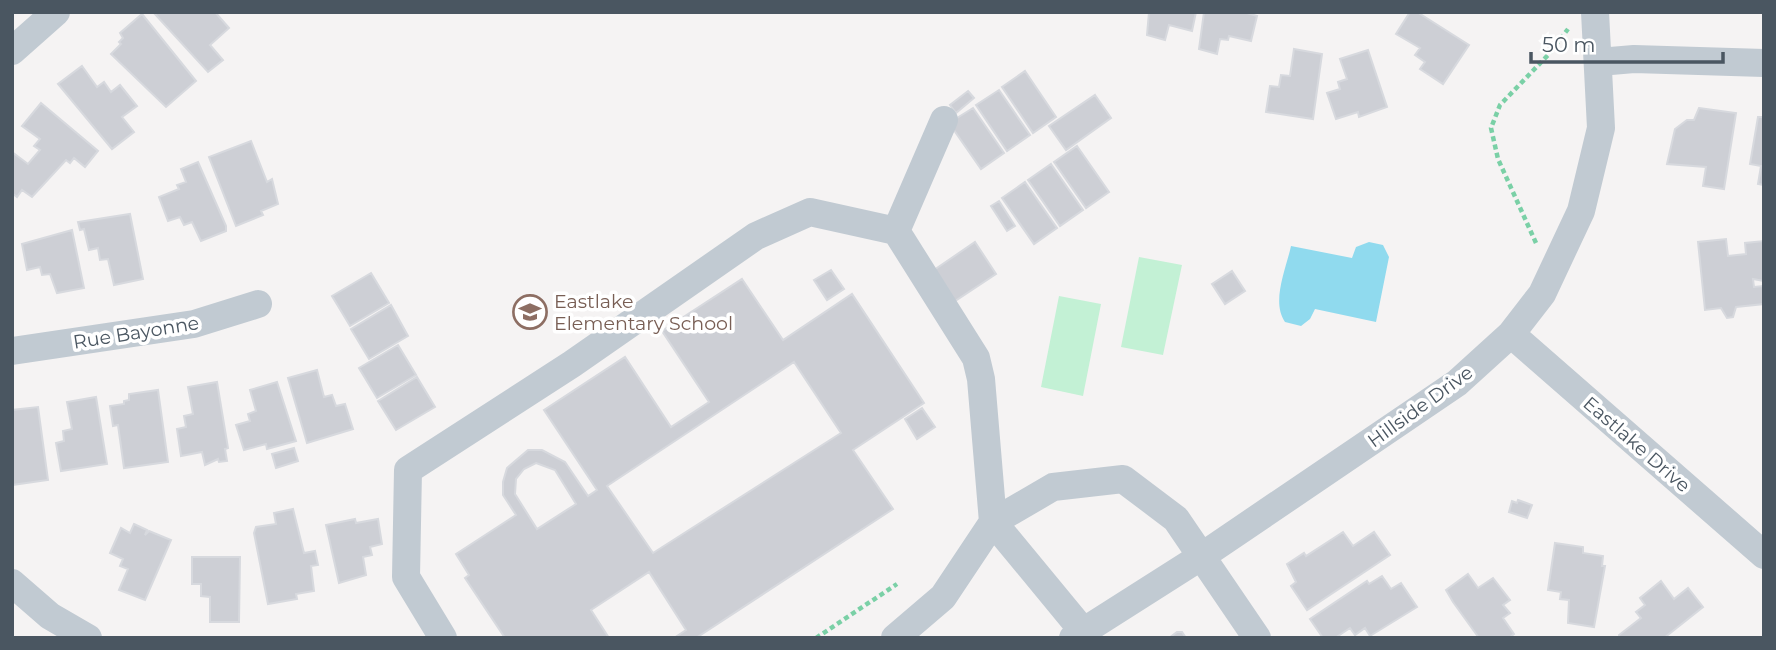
<svg xmlns="http://www.w3.org/2000/svg" width="1776" height="650" font-family="Montserrat,sans-serif">
  <rect width="100%" height="100%" fill="#f5f3f3"/>
  <path fill="#c3f1d5" d="M1139,257L1182,265L1163,355L1121,347Z
    M1059,296L1101,304L1083,396L1041,387Z"/>
  <path fill="#90daee" d="M1369,242L1383,245L1389,257L1376,322L1315,309L1310,319L1301,326L1285,322C1271,302 1286,269 1291,246L1352,258L1356,247Z"/>
  <path fill="#cdcfd5" stroke="#d7d9de" stroke-width="2" fill-rule="evenodd" d="M153,12H215L229,28L210,45L223,60L208,72Z
    M1149,12H1196L1192,31L1169,25L1165,40L1147,35Z
    M1204,12H1244L1257,16L1251,41L1229,36L1228,40L1220,39L1217,54L1199,49Z
    M1410,12H1417L1469,45L1443,84L1420,69L1425,62L1415,55L1420,48L1396,34Z
    M142,14L196,81L166,107L111,54L121,44L119,42L123,38L120,33Z
    M1294,49L1322,54L1313,119L1266,112L1270,86L1279,87L1281,75L1290,76Z
    M1368,50L1387,107L1359,117L1358,112L1336,119L1327,93L1340,89L1338,82L1347,79L1340,59Z
    M82,66L97,87L104,82L111,92L120,85L137,106L122,117L134,132L112,149L58,84Z
    M1025,71L1056,117L1033,133L1002,87Z
    M999,90L1030,135L1007,151L976,105Z
    M968,91L974,98L956,113L950,105Z
    M1095,95L1111,118L1066,150L1049,126Z
    M41,103L98,151L85,167L74,158L70,163L66,160L32,197L22,190L17,197L12,193V152L28,164L40,150L34,146L40,139L22,126Z
    M973,108L1004,153L981,169L949,123Z
    M1699,108L1736,113L1724,189L1703,186L1706,167L1667,164L1675,129L1687,120H1694Z
    M1758,117H1764V185L1758,184L1761,166L1750,164Z
    M251,141L267,182L272,179L278,204L261,211L263,215L236,226L209,157Z
    M1077,146L1109,192L1086,208L1054,162Z
    M198,162L226,226V231L201,241L192,222L184,225L180,217L168,221L159,197L179,189L177,185L186,182L181,169Z
    M1051,164L1083,210L1060,226L1028,180Z
    M1025,182L1057,228L1034,244L1002,198Z
    M999,201L1015,226L1007,231L991,206Z
    M130,214L143,279L114,285L108,259L100,260L98,248L89,250L84,229L80,230L78,222Z
    M72,230L84,288L57,293L50,274L42,275L40,267L27,270L22,244Z
    M1726,239L1728,256L1746,254L1745,243L1764,241V281L1753,279L1754,287L1763,286L1764,304L1736,307L1733,317L1727,318L1721,308L1705,310L1698,242Z
    M975,242L996,274L955,301L934,270Z
    M831,270L844,289L827,300L814,280Z
    M1232,271L1245,291L1225,304L1212,284Z
    M371,273L389,303L350,326L332,296Z
    M742,279L783,340L852,294L924,403L853,450L893,509L696,638H674L686,630L649,572L591,610L609,638H505L465,578L469,575L456,554L516,515L503,495V482L507,468L528,450H542L565,462L588,496L597,490L544,410L625,357L671,427L709,402L662,331ZM794,362L841,433L653,553L607,486ZM536,463L555,470L576,504L537,529L515,494L516,479L524,469Z
    M391,305L408,336L369,359L351,329Z
    M398,345L416,375L377,398L359,368Z
    M317,370L324,397L332,395L336,406L345,404L353,429L307,443L288,378Z
    M417,377L435,407L396,430L378,401Z
    M217,382L228,448L225,449L227,461L219,462L218,459L205,465L202,452L181,456L177,429L186,427L184,416L193,414L188,387Z
    M277,382L296,441L267,449L266,444L244,450L236,425L250,421L248,414L256,411L250,390Z
    M158,390L168,462L124,468L118,425L113,426L110,406L124,404V401L129,400V394Z
    M96,397L107,464L61,471L56,443L64,441L63,431L72,429L67,402Z
    M38,407L48,480L12,485V410Z
    M922,408L935,427L917,439L905,419Z
    M294,448L298,461L276,468L272,454Z
    M1518,500L1532,505L1527,518L1509,512L1512,501L1517,503Z
    M293,509L304,553L315,551L318,565L311,566L314,591L296,594L297,599L268,604L254,533L256,527L276,524L274,513Z
    M355,519L356,523L378,519L382,544L370,547L372,555L363,557L366,575L339,583L326,525Z
    M134,524L147,530L145,535L149,531L171,540L145,600L119,590L128,569L120,566L123,559L110,553L121,528L130,533Z
    M1343,532L1353,546L1374,532L1390,555L1307,610L1291,586L1296,582L1287,564L1304,553L1306,556Z
    M1555,543L1583,547V553L1603,556L1602,566H1605L1594,627L1568,623L1569,600L1560,599L1561,592L1548,590Z
    M192,557H240L239,622H210V597L201,596V584H192Z
    M1468,574L1478,588L1493,578L1510,600L1503,605L1510,613L1503,618L1514,634L1509,638H1479L1453,602L1446,590Z
    M1382,576L1391,589L1401,583L1417,607L1370,636L1365,628L1355,635L1350,628L1335,638H1323L1310,619L1367,581L1369,584Z
    M1661,581L1674,599L1688,588L1703,607L1664,638H1620L1619,635L1641,618L1636,612L1645,605L1640,598Z
    M1177,632H1182L1186,638H1169Z"/>
  <g fill="none" stroke-linecap="round" stroke-linejoin="round">
    <path stroke="#7ad0a6" stroke-width="4.5" stroke-dasharray="5 3.5" stroke-linecap="butt" d="M1536,243L1498,159L1491,128L1500,105L1548,55L1568,29
      M816,638L897,584"/>
    <path stroke="#c1cad2" stroke-width="28" d="M12,51L56,12
      M1599,62L1634,59L1764,63
      M896,231L944,120
      M1511,334L1764,555
      M12,351L194,324L258,304
      M12,583L50,616L88,638
      M443,638L406,577L408,470L572,364L756,236L810,212L896,231L976,358L981,379L993,522L1083,631
      M895,638L943,597L993,522L1053,487L1123,479L1176,519L1257,638
      M1073,638L1202,556L1457,383L1511,334L1542,294L1581,211L1601,128L1595,12"/>
  </g>
  <defs>
    <g id="school-ring" transform="scale(1.75)"><circle r="9.5" fill="#fff" stroke="#8d6e63" stroke-width="1.5"/><path d="M0-5L7-2L0 1L-7-2ZM-4 1L0 2.5L4 1V4Q0 6-4 4Z" fill="#8d6e63"/></g>
  </defs>
  <g fill-rule="evenodd">
    <use href="#school-ring" x="530" y="312"/>
  </g>
  <g text-anchor="middle" stroke-width="7" stroke-linejoin="round" paint-order="stroke">
    <g font-size="19" fill="#785e54" stroke="#fff" text-anchor="start">
      <text x="554" y="308">Eastlake<tspan x="554" dy="22">Elementary School</tspan></text>
    </g>
    <g font-size="19" fill="#4a5661" stroke="#fff">
      <text transform="translate(136 332) rotate(-9)" y="7">Rue Bayonne</text>
      <text transform="translate(1420 406) rotate(-36)" y="7">Hillside Drive</text>
      <text transform="translate(1637 444) rotate(41)" y="7">Eastlake Drive</text>
    </g>
  </g>
  <rect width="1776" height="650" fill="none" stroke="#4a5661" stroke-width="28"/>
  <path d="M1531 52v10h192v-10" fill="none" stroke="#4a5661" stroke-width="3.5"/>
  <text x="1542" y="52" font-size="21" fill="#4a5661" stroke="#ffffff" stroke-width="5" paint-order="stroke">50 m</text>
</svg>
